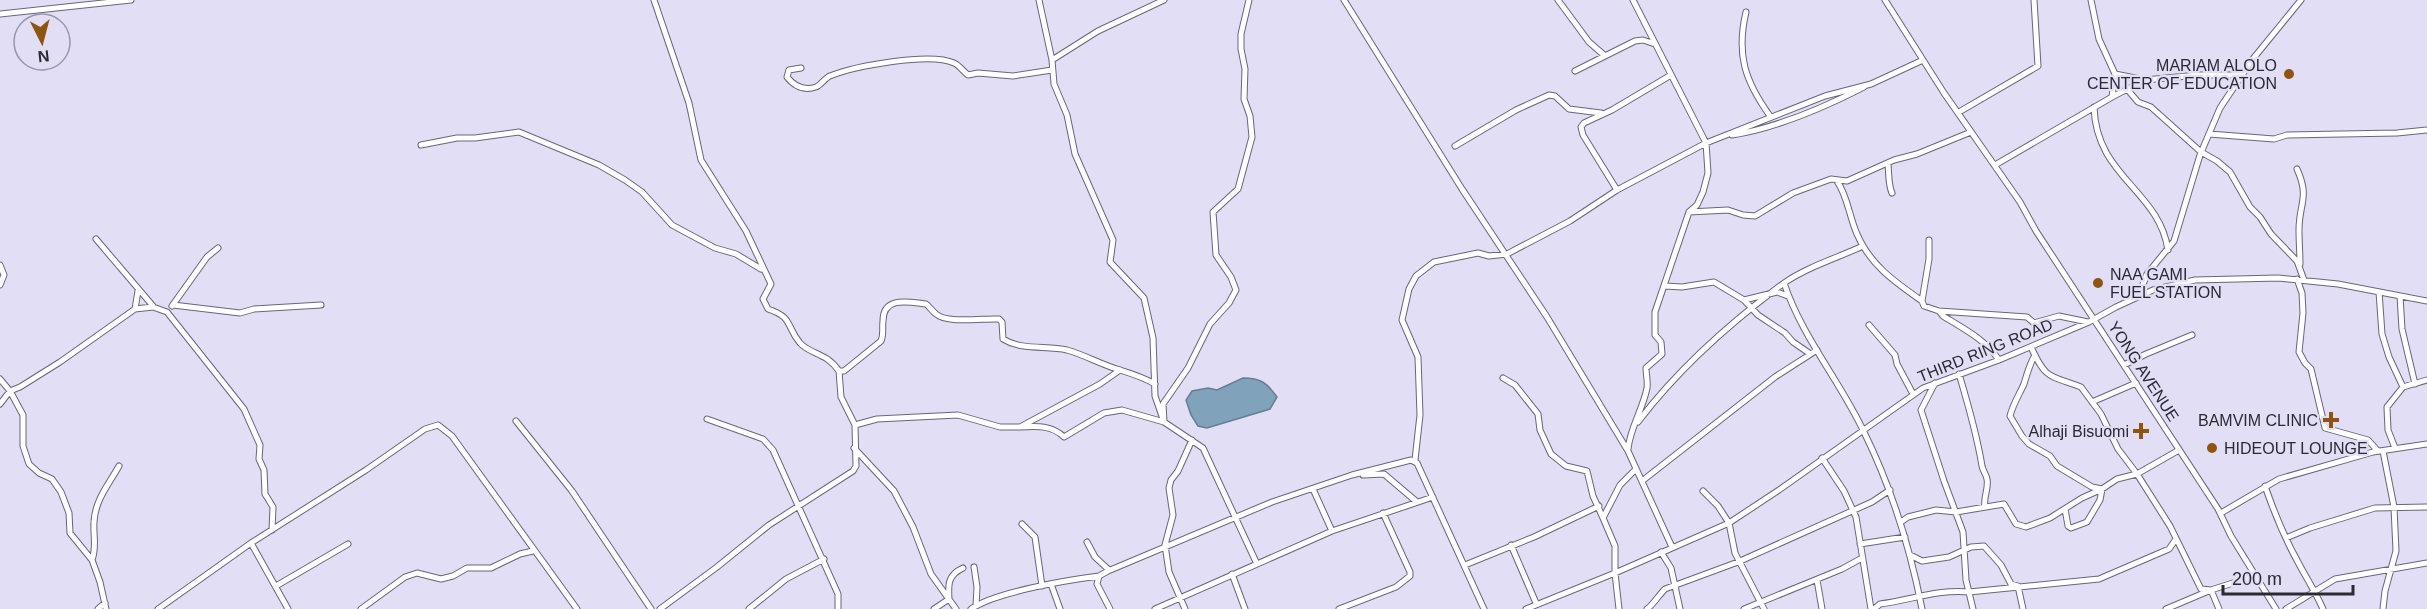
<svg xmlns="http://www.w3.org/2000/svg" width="2427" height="609" font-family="Helvetica,sans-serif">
  <rect width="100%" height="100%" fill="#e1def5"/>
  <path fill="#80a2bb" stroke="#667e92" stroke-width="1.5" d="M1243,378C1261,378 1267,383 1277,397L1270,409L1207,428L1198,426L1191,415L1186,400L1192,391L1208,388L1217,390Z"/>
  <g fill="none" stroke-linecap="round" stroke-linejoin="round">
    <g stroke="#68667a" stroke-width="7">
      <path id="minor" d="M654,0L689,103L701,160L746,231L771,284L763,299L768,309C794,318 785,325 800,343C811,355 826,352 839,371H844L881,341C884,334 882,329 883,321C883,296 908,302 926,304C930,307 932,311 936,314C947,324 985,318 999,319L1002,322L1003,339C1022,351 1047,345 1067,350C1085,355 1102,365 1120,370C1133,374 1143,377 1155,384
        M1039,0L1052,60L1054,84L1067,115L1075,154L1113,240L1110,262L1144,298L1153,338L1155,396L1164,422L1203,448L1257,564
        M1344,0L1462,189L1547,317L1628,451L1672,547
        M1558,0L1589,42L1604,55
        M1885,0L1944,93L2020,202L2036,231L2218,509L2231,536L2276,609
        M1746,12C1736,55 1745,81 1770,116
        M0,14L131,0
        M1052,60L1098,31L1164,0
        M801,68L789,70L787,77C794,86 804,91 816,87C821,85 825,78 830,76C855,66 930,52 954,63C959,65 963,71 968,75L978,73L1013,76L1052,70
        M1575,71L1635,41L1643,40L1655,44
        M2115,74L2145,80L2198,75H2242
        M2127,89L2138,102L2151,107L2201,152L2217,161L2230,172L2250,207L2260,217L2271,234L2297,261L2304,280
        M2112,97L2145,80
        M2094,107C2096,177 2159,190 2168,250
        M1959,112L2038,66L2034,0
        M2209,134L2274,139L2287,135L2397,133L2427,130
        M1732,135C1777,128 1823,108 1864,87
        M421,145L457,138H475L519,132L599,165L625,180L642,192L672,225L715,248L736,254L761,269
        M1455,146L1516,110L1549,95L1555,96L1569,109L1601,113
        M1888,164C1889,173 1888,184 1892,193
        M1995,165L2112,97L2115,74L2099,39L2091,0
        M2297,169C2310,198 2299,203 2299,230C2299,242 2300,253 2300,264
        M1837,181C1848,197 1849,216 1857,234C1870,265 1895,282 1922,301L1924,306L1939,311L1943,316C1964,329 1985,339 1999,360
        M1617,190L1583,135L1581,127L1584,123L1612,110L1671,75
        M1689,212L1728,210L1743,215L1755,216L1793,193L1831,179L1847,181L1894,160L1917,154L1971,132
        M96,239L153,306
        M0,265L4,275L0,285
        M2297,279L2302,293L2303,313L2299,352L2305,363L2311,369L2325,428L2368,440L2378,451
        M1784,283C1802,337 1840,381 1864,432C1892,489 1910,547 1922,609
        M1665,286L1682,287L1714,282L1744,300L1777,292L1788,296
        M2379,292L2382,334L2389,357L2403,387
        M2142,295V287L2147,274L2174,241L2200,155L2220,108L2252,60L2301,0
        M2400,296L2402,329L2415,384
        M1744,300L1758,315L1785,333L1793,342L1809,353
        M1922,301L1929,259V240
        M173,305L240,313L254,309L321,305
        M172,306L207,257L218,248
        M135,309L138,291
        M1939,311L2027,317L2034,323L2059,316L2088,322
        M1869,325L1895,355L1897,364L1913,394
        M2031,347C2046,380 2049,375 2081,387L2101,414L2118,449L2137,474L2170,526L2201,589L2211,590L2219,609
        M2035,355C2029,365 2027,374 2024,384C2019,395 2013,404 2010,416L2022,436L2029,444L2050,456L2057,466L2092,487L2102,489L2100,500L2087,522L2071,528L2068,526L2065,509
        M2124,365L2146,354L2192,335
        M1959,374C1968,404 1977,435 1982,466C1983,471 1986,474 1987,479C1989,489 1983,497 1985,507
        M1503,378L1515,385L1538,414L1540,430L1551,454L1566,466L1587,471L1593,496L1603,518
        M0,379L10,391L23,415V446L29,464L39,473L52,479L61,492L69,513L70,533L92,560L100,582L106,609
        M1935,383L1921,410L1944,481L1963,532L1966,580L1973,609
        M2092,402L2136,383
        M0,404L10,391L20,387L60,362L135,309L153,307L167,312L244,409L260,445L259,459L264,470L265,494L273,507L272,530
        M707,419L763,439L773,450L838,594V609
        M516,421L572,491L651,609
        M1638,422C1679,368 1730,323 1784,283C1807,267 1837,258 1863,246
        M855,425L877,419L958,415L1000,427H1020L1100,384L1120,370
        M1020,427C1037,426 1052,425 1064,437L1104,413L1122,410L1164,422L1163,404L1188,368L1210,324L1229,303L1236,290L1231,277L1216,255L1213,212L1238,189L1252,137L1250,116L1244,99L1245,69L1241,49V34L1249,0
        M854,448L894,491L913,527L931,574L956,609
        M2395,448L2388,430L2387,407L2403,387L2427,380
        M1628,449C1630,428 1643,409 1647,388C1648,382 1646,374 1646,368L1662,354L1661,342L1655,335V312L1689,212L1697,205L1703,192L1708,173L1706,143L1633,0
        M1822,458L1844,491L1856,517L1871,609
        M1415,460L1420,415L1418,357L1402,320L1409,289L1416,276L1434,262L1478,253L1489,256L1507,254L1570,221L1617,190L1706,143L1825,96L1871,84L1923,60
        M1363,475L1384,474L1417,502
        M1642,481L1775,377L1817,350
        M2265,486C2274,512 2285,539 2299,564C2307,579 2316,593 2323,609
        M1313,489L1332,531
        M1703,491L1718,506L1729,523L1735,553L1764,609
        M2221,513L2279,479L2373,452L2427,444
        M1901,522L1908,517L1936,510L1956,512L2004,504L2016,524L2026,527L2050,518L2082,498L2102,489L2117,479L2137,474L2179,450
        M1022,524L1035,537L1042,586
        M2286,538L2310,528L2375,508L2427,507
        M1087,542L1095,557L1109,570
        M251,543L288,609
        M1860,544L1905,537
        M1511,545L1536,603
        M1661,552L1671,568L1680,609
        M1910,555L1922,561L1949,557L1971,547L1984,546L2001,565L2011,584L2018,586L2023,609
        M92,560C97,546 93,536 94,522C95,500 109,484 119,466
        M1465,565L1534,537L1599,506
        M974,567L977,587L976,606
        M1232,574L1245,609
        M1817,580L1822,609
        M1051,584L1060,609
        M276,586L348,544
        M98,609L105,603
        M158,609L251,543L366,470L425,429L438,425L452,436L577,609
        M361,609L405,577L417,573L441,579L453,576L467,568H491L520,554L533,551
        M660,609L717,567L769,525L853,471L856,466L855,425L841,397L839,371
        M749,609L786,579L824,559
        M934,609L949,599C948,584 948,575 963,568
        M971,609C995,592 1068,580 1099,576
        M1110,609L1097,584L1099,576L1108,571L1272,502L1352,475L1411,460L1417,463L1484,609
        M1155,609L1332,531L1433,497
        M1185,609L1169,572L1165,545L1173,515L1169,488L1171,480L1178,471L1192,440
        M1339,609L1396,587L1410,576V572L1383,513
        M1526,609L1615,573L1729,523L1779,490L1923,388L1999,360L2089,322L2116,307L2153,290L2195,280L2278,278L2338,284L2427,301
        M1619,609L1615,573V546L1603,518L1620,485L1635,470
        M1647,609C1651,607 1659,595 1665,589L1738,562L1872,502L1890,490
        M1744,609L1842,569L1862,558
        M1874,609L1880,604C1911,600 1938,589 1969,592L2099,579L2169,549L2176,539
        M2166,609L2211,590L2255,576
        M2286,609L2335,579L2427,563
        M2383,609L2385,591L2396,551L2394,507L2383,451"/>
    </g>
    <use href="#minor" stroke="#fff" stroke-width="5"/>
  </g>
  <g fill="#8e5410" stroke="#e1def5" stroke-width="2">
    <circle cx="2289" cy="74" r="6"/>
    <circle cx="2098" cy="283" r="6"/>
    <path d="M2328 411h6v6h6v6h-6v6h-6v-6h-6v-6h6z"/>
    <path d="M2138 422h6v6h6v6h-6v6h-6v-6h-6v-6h6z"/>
    <circle cx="2212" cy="448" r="6"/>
  </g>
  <g text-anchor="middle" stroke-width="4.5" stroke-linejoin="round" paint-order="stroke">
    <g font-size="16" fill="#2b2a33" stroke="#e1def5" text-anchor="end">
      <text x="2277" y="71">MARIAM ALOLO<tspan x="2277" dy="18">CENTER OF EDUCATION</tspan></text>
      <text x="2110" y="280" text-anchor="start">NAA GAMI<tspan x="2110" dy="18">FUEL STATION</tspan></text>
      <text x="2318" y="426">BAMVIM CLINIC</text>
      <text x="2129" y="437">Alhaji Bisuomi</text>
      <text x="2224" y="454" text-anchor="start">HIDEOUT LOUNGE</text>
    </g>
    <g font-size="16" fill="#2b2a33" stroke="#e1def5">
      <text transform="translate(1985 350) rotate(-22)" y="6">THIRD RING ROAD</text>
      <text transform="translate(2144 371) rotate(57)" y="6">YONG AVENUE</text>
    </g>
  </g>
  <g transform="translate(42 42) rotate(174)"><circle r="28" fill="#e1def5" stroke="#9896a7" stroke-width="1.5"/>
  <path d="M0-4.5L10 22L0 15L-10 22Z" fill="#8e5410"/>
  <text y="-9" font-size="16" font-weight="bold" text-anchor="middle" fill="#2b2a33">N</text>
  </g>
  <path d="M2223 585v9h130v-9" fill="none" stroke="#2b2a33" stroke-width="3"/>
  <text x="2232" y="585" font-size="18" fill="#2b2a33" stroke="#e1def5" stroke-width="4.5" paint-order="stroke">200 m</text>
</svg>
